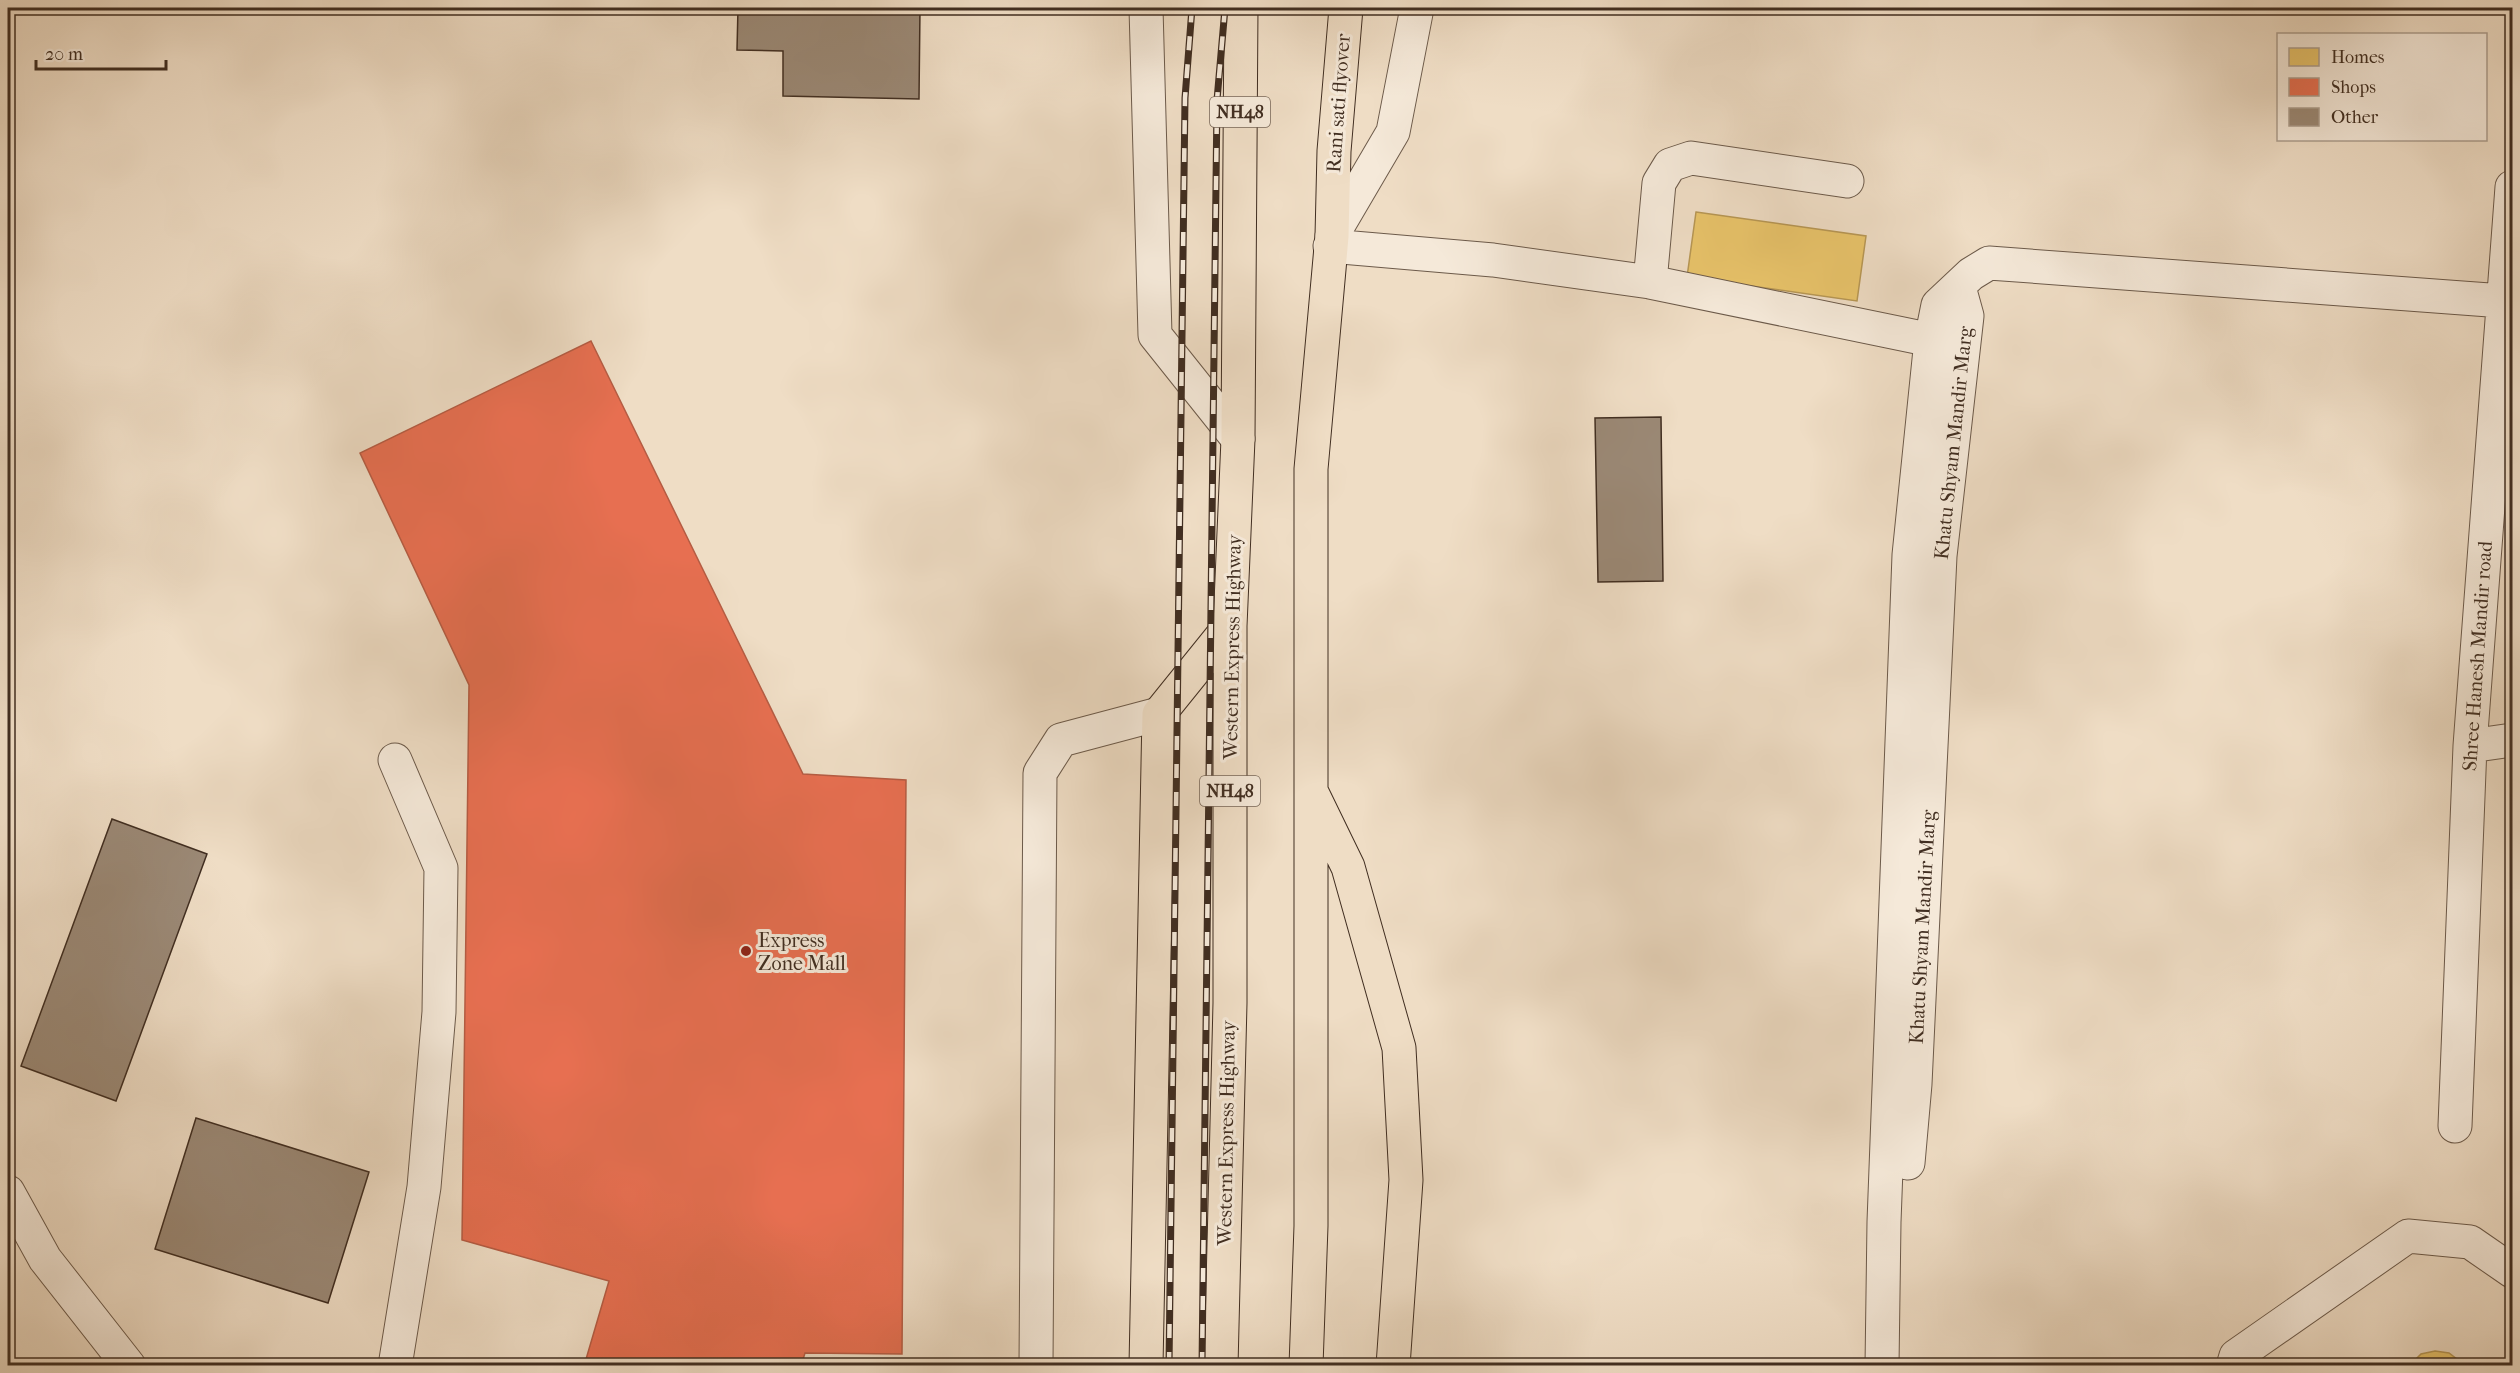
<svg xmlns="http://www.w3.org/2000/svg" width="2520" height="1373" font-family="'IM FELL French Canon',serif">
  <rect width="100%" height="100%" fill="#efddc5"/>
  <filter id="stains"><feTurbulence type="fractalNoise" baseFrequency=".00333" numOctaves="4"/><feColorMatrix values="0 0 0 0 .2 0 0 0 0 .09 0 0 0 0 .02 0 0 0 .5 -.17"/></filter>
  <radialGradient id="worn" r=".72"><stop offset=".6" stop-color="#630" stop-opacity="0"/><stop offset="1" stop-color="#630" stop-opacity=".3"/></radialGradient>
  <path fill="#e9c46a" stroke="#b79754" stroke-width="1.5" d="M1696,212L1866,236L1857,301L1687,277Z
    M2435,1351L2449,1353L2466,1366H2409L2421,1354Z"/>
  <path fill="#e76f51" stroke="#b55c43" stroke-width="1.5" d="M591,341L803,774L906,780L902,1354L805,1353L801,1366H584L609,1281L462,1240L469,685L360,453Z"/>
  <path fill="#9b8976" stroke="#412e21" stroke-width="1.5" d="M738,8H920L919,99L783,96V51L737,50Z
    M1661,417L1663,581L1598,582L1595,418Z
    M112,819L207,854L116,1101L21,1066Z
    M196,1118L369,1172L328,1303L155,1249Z"/>
  <g fill="none" stroke-linecap="round" stroke-linejoin="round">
    <g stroke="#6c5a4a" stroke-width="35">
      <path id="minor" d="M1146,8L1155,335L1238,439
        M1847,181L1691,158L1670,165L1659,183L1650,282L1951,344
        M1332,236L1393,132L1417,8
        M1330,246L1493,260L1650,282
        M2470,746L2512,740
        M2455,1126L2470,746L2512,187
        M1908,1163L1915,1084L1940,556L1967,316L1959,287
        M8,1192L45,1259L129,1366
        M395,1366L424,1187L439,1012L441,868L395,760
        M1036,1366L1040,773L1061,740L1159,714
        M1882,1366L1884,1222L1909,555L1931,340L1938,305L1971,274L1989,263L2503,301
        M2233,1366L2236,1356L2408,1236L2470,1242L2512,1271"/>
    </g>
    <g stroke="#412e21" stroke-width="35">
      <path id="highway" d="M1313,795L1348,867L1399,1048L1406,1180L1393,1366
        M1146,1366L1159,714L1230,626
        M1221,1366L1230,1003V626L1238,439L1241,8
        M1306,1366L1311,1226V469L1332,236L1334,151L1346,8"/>
    </g>
    <use href="#minor" stroke="#f5e9d9" stroke-width="33"/>
    <use href="#highway" stroke="#efddc5" stroke-width="33"/>
    <g stroke="#412e21" stroke-width="7">
      <path id="rail" d="M1169,1366L1185,98L1192,8
        M1202,1366L1217,100L1225,8"/>
    </g>
    <use href="#rail" stroke="#f5e9d9" stroke-width="4.5" stroke-dasharray="14" stroke-linecap="butt"/>
  </g>
  <circle fill="#8f2418" stroke="#f5e9d9" stroke-width="2" cx="746" cy="951" r="6"/>
  <g text-anchor="middle" stroke-width="6" stroke-linejoin="round" paint-order="stroke">
    <g fill="#f5e9d9" stroke="#776658" stroke-width="1.5">
      <rect x="1210" y="97" width="60" height="30" rx="4.5"/>
      <rect x="1200" y="776" width="60" height="30" rx="4.5"/>
    </g>
    <g font-size="18" font-weight="bold" fill="#412e21">
      <text x="1240" y="118">NH48</text>
      <text x="1230" y="797">NH48</text>
    </g>
    <g font-size="20" fill="#412e21" stroke="#f5e9d9">
      <text transform="translate(1338 103) rotate(-86)" y="7">Rani sati flyover</text>
      <text transform="translate(1953 443) rotate(-84)" y="7">Khatu Shyam Mandir Marg</text>
      <text transform="translate(1232 647) rotate(-89)" y="7">Western Express Highway</text>
      <text transform="translate(2477 656) rotate(-86)" y="7">Shree Hanesh Mandir road</text>
      <text transform="translate(1922 927) rotate(-87)" y="7">Khatu Shyam Mandir Marg</text>
      <text transform="translate(1226 1133) rotate(-89)" y="7">Western Express Highway</text>
    </g>
    <g font-size="20" fill="#412e21" stroke="#f5e9d9" text-anchor="start">
      <text x="758" y="947">Express<tspan x="758" dy="23">Zone Mall</tspan></text>
    </g>
  </g>
  <rect width="2520" height="1373" fill="none" stroke="#efddc5" stroke-width="30"/>
  <rect x="9" y="9" width="2502" height="1355" fill="none" stroke="#412e21" stroke-width="3"/>
  <rect x="15" y="15" width="2490" height="1343" fill="none" stroke="#412e21" stroke-width="1.5"/>
  <rect x="2277" y="33" width="210" height="108" fill="#f5e9d9" stroke="#ad9e8f" stroke-width="1.5"/>
  <rect x="2289" y="48" width="30" height="18" fill="#e9c46a" stroke="#ad9e8f" stroke-width="1.5"/>
  <text x="2331" y="63" font-size="18" fill="#412e21">Homes</text>
  <rect x="2289" y="78" width="30" height="18" fill="#e76f51" stroke="#ad9e8f" stroke-width="1.5"/>
  <text x="2331" y="93" font-size="18" fill="#412e21">Shops</text>
  <rect x="2289" y="108" width="30" height="18" fill="#9b8976" stroke="#ad9e8f" stroke-width="1.5"/>
  <text x="2331" y="123" font-size="18" fill="#412e21">Other</text>
  <path d="M36 60v9h130v-9" fill="none" stroke="#412e21" stroke-width="3"/>
  <text x="45" y="60" font-size="18" fill="#412e21" stroke="#f5e9d9" stroke-width="4.5" paint-order="stroke">20 m</text>
  <rect width="100%" height="100%" filter="url(#stains)"/>
  <rect width="100%" height="100%" fill="url(#worn)"/>
</svg>
